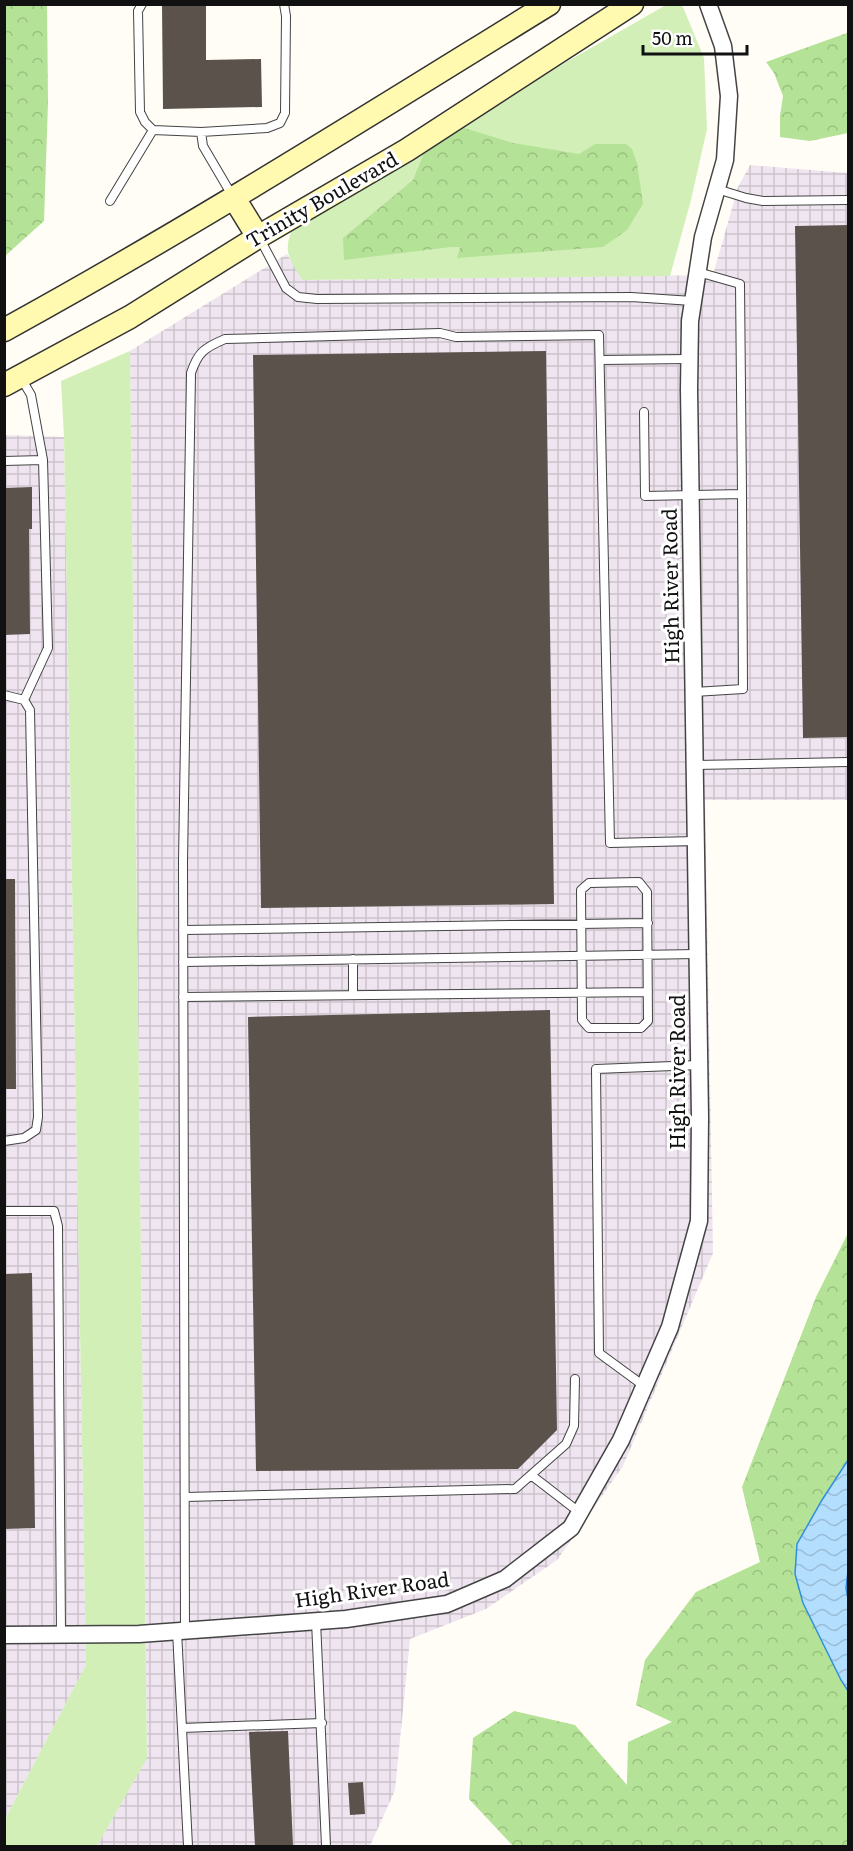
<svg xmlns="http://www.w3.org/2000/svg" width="853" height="1851" font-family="Literata,serif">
  <defs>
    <pattern id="industrial-grid" width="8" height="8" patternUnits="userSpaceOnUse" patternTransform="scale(1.5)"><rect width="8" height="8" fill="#efe5f0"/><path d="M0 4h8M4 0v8" fill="none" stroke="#ccc3cd"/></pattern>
    <pattern id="forest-crowns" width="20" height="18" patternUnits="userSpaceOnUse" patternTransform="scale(1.5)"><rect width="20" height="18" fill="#b4e296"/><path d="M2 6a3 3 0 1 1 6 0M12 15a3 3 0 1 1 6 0" fill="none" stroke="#9ac180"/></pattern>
    <pattern id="water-waves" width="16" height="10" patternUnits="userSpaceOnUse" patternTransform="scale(1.5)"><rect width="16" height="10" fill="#b3defd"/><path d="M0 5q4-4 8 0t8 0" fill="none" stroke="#99bdd8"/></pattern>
  </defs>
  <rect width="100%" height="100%" fill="#fffdf5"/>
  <path fill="url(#industrial-grid)" d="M750,165L848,173V800H705L713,1253L623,1466L557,1560L486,1609L410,1639L395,1790L370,1846H97L147,1757L130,351L287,254L302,280L713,275L738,187Z
    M5,435L64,437L86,1665L5,1819Z"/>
  <path fill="#d2efb8" d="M666,5H679L683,7L704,58L707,129L691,200L670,276L302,280C291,261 283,254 291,232L563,64Z
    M130,351L147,1758L97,1846H5V1819L86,1665L64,437L61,381Z"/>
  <path fill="url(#forest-crowns)" d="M5,4L47,5L48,102L44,221L5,256Z
    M848,27V133L810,141L780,137V116L783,96L774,73L766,62L847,33Z
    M464,128L513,143L579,154L595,144H626L632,149L637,163L643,204L627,230L603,247L457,258L460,247H451L344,260L343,238L413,180L424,153Z
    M848,1233V1846H513L469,1799L473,1738L514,1711L575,1725L627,1785L628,1742L672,1722L636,1705L645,1660L696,1592L760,1562L742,1487L816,1297Z"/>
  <path fill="url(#water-waves)" stroke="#3190dd" stroke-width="1.5" d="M848,1460V1571L846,1588L848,1599V1691L841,1680L803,1603L795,1574L797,1544L822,1500Z"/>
  <path fill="#5b524c" d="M206,4V60L261,59L262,107L163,109L162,5Z
    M849,225V737L803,738L795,226Z
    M546,351L554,904L261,908L253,355Z
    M32,487V529H29L30,634L4,635V488Z
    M4,879H15L16,1089H4Z
    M550,1010L557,1430L518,1469L256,1471L248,1017Z
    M32,1273L35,1528L4,1529V1274Z
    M288,1731L293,1846H255L249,1732Z
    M363,1782L365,1814L350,1815L348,1783Z"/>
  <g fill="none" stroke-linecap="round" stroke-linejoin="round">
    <g stroke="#444" stroke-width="10">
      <path id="service" d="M142,4L138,11L140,112L145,122L153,130L201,132L267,128L280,123L285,113L286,16L284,4
        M201,132L203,146L233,197
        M717,189L746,198L763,201L848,200
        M110,201L153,130
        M259,237L286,288L298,297L317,299L631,297L693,301
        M698,272L740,284L742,494
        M600,360L689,359
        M21,378L31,395L43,460
        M644,412L645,496L742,494L743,689L694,692
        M4,461L43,460L48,648L24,700
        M4,695L24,700L30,710L38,1117L36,1130L24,1138L4,1141
        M695,765L848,762
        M639,882L647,892L648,1021L641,1028H589L582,1020L581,890L589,883Z
        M183,930L648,923
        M183,962L698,954
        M353,995V959
        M183,997L648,992
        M4,1211H54L58,1226L61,1635
        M644,1386L599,1353L596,1069L699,1065
        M531,1475L579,1512
        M185,1497L515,1489L566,1444L574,1426L575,1379
        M316,1621L326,1846
        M177,1631L188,1846
        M185,1631L183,862L191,373C198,352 204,348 225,339L440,333L456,337L599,335L610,843L696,841
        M182,1728L322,1723"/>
    </g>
    <g stroke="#444" stroke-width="19">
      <path id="minor" d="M4,1635L139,1634L346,1619L447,1604L505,1579L571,1528L621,1440L670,1327L699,1221L700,1117L689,390L690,321L703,237L725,160L729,96L723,46L708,4"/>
    </g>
    <g stroke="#333" stroke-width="25">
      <path id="secondary" d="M234,198L258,237
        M4,330C190,228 369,115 549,4
        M4,385L130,317L258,237L407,150L632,4"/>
    </g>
    <use href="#service" stroke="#fff" stroke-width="8"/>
    <use href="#minor" stroke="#fff" stroke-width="16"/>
    <use href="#secondary" stroke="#fffab0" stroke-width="22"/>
  </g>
  <g text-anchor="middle" stroke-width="6" stroke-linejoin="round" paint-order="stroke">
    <g font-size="20" fill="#111" stroke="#fff">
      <text transform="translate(322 200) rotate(-30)" y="7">Trinity Boulevard</text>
      <text transform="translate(671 586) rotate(-91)" y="7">High River Road</text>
      <text transform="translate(678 1072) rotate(-90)" y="7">High River Road</text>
      <text transform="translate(372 1590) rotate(-8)" y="7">High River Road</text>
    </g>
  </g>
  <rect width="853" height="1851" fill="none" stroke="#111111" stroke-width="12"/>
  <path d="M643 45v9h104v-9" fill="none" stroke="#111111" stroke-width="3"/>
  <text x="652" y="45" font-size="18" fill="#111111" stroke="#ffffff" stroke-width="4.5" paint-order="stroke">50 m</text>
</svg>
